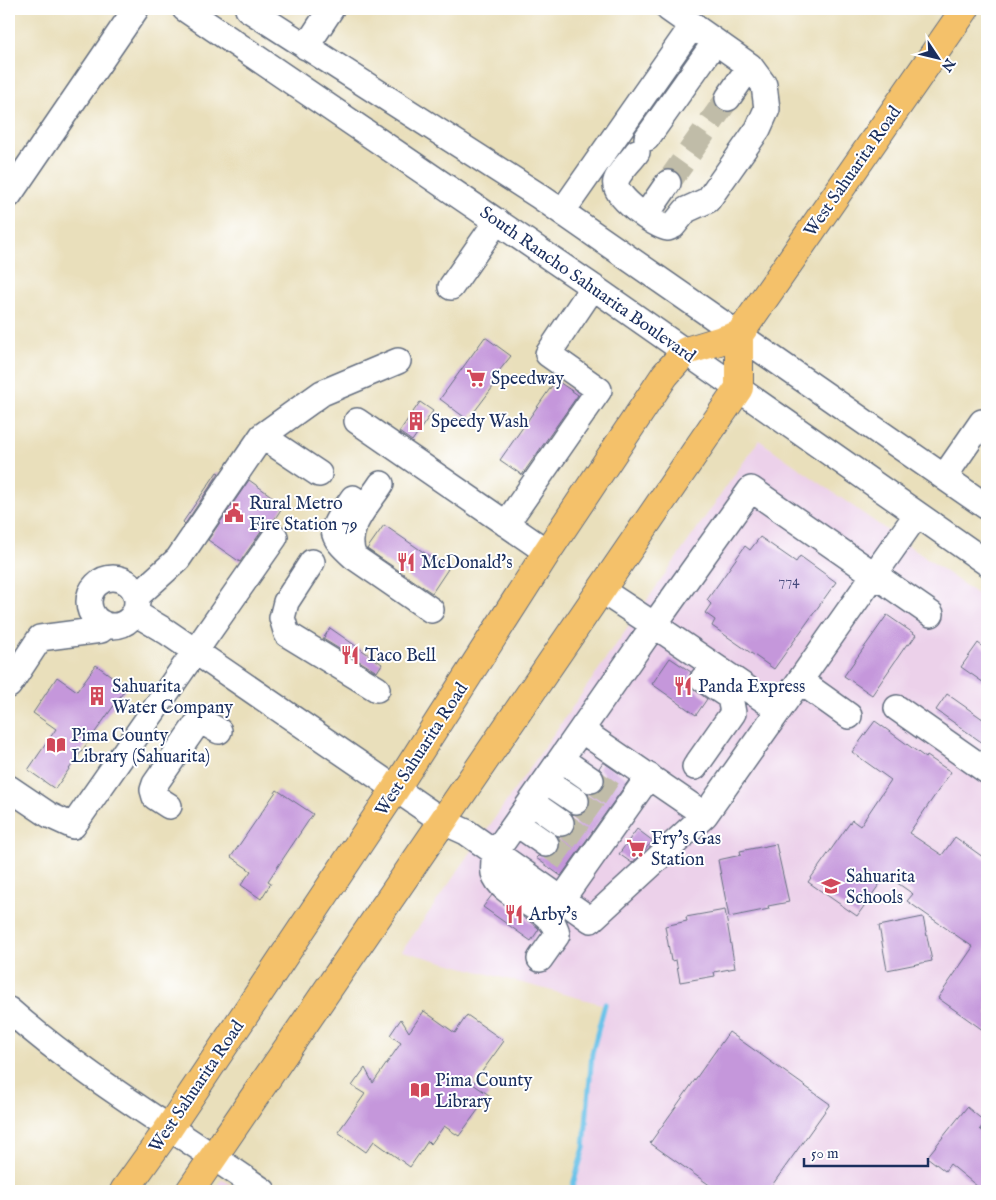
<svg xmlns="http://www.w3.org/2000/svg" width="996" height="1200" font-family="'IM FELL English',serif">
  <rect width="100%" height="100%" fill="#fff"/>
  <filter id="ink" filterUnits="userSpaceOnUse"><feTurbulence type="fractalNoise" baseFrequency=".02" numOctaves="2"/><feDisplacementMap in="SourceGraphic" scale="10" xChannelSelector="R" yChannelSelector="G"/><feConvolveMatrix kernelMatrix="1 2 1 2 8 2 1 2 1" color-interpolation-filters="sRGB"/></filter>
  <filter id="wash" filterUnits="userSpaceOnUse"><feTurbulence type="fractalNoise" baseFrequency=".0096" numOctaves="4" result="noise"/><feDisplacementMap in="SourceGraphic" scale="20" xChannelSelector="R" yChannelSelector="G"/><feGaussianBlur stdDeviation="1.12" result="paint"/><feColorMatrix in="noise" values="0 0 0 0 0 0 0 0 0 0 0 0 0 0 0 0 0 1.4 0 .05"/><feComposite in="paint" operator="in"/></filter>
  <g filter="url(#wash)">
    <rect width="100%" height="100%" fill="#e9dfbb"/>
    <path fill="#ecd1ea" d="M759,440L987,601V1191H571L584,1148L592,1053L605,1005L402,951Z
      M222,1179L239,1191H213Z"/>
    <g fill="none" stroke-linecap="round" stroke-linejoin="round">
      <path stroke="#6bc3e9" stroke-width="5" d="M571,1191L584,1148L592,1053L605,1004"/>
    </g>
    <g id="blocks">
      <path fill="#c597db" d="M485,337L511,356L495,376L499,379L468,420L440,399Z
        M556,380L578,395L522,475L500,460Z
        M420,402L433,411L412,441L399,432Z
        M217,472L219,473L185,524L183,522Z
        M249,480L284,505L272,523L263,529L240,562L208,540Z
        M384,525L448,569L432,593L367,549Z
        M760,537L796,562L800,556L836,582L774,669L712,626L715,620L705,613L711,604L707,600L745,546L750,550Z
        M887,615L916,635L909,645L907,644L872,695L844,676Z
        M330,628L382,664L377,672L323,639Z
        M978,643L987,650V685L961,667Z
        M670,658L691,672L689,679L690,686L707,699L696,715L652,684Z
        M96,665L127,687L55,789L28,770L56,729L33,713L57,677L77,691Z
        M947,694L987,722V746L936,710Z
        M875,721L926,758L927,756L951,772L909,833L942,855L955,837L987,860V1033L938,998L973,947L907,901L913,894L886,875L857,916L808,882L852,820L860,826L891,780L852,752Z
        M603,762L629,780L561,876L536,858L538,856L552,857L557,853L560,845L558,837L567,836L573,831L575,824L572,814H583L590,802L588,794L597,793L603,788L604,774L599,768Z
        M277,790L313,814L268,881L271,883L261,899L241,885L251,871L231,857Z
        M637,829L653,841L632,863L619,854Z
        M776,844L789,902L768,906L769,909L729,917L718,860L741,855L740,851Z
        M492,895L537,927L539,929L531,941L483,907Z
        M725,910L735,968L714,972L715,976L680,982L676,960L671,961L665,926L687,921L686,917Z
        M923,917L932,961L887,970L879,926Z
        M424,1011L455,1033L467,1015L504,1041L473,1084L489,1095L459,1136L444,1126L431,1144L428,1141L410,1167L374,1141L366,1152L338,1132L365,1094L352,1086L365,1068L373,1083L401,1043L390,1035L401,1019L409,1032Z
        M729,1032L830,1104L768,1191H718L650,1143Z
        M967,1107L985,1122L980,1129L987,1135V1191H983L950,1164L945,1171L927,1157Z"/>
    </g>
  </g>
  <g filter="url(#ink)">
    <use href="#blocks" fill-opacity="0" stroke="#636d7f" stroke-width="1"/>
    <g fill="none" stroke-linecap="round" stroke-linejoin="round">
      <path stroke="#c0bca8" stroke-width="25" stroke-dasharray="25 12" stroke-linecap="butt" d="M668,183L728,98
        M591,780L618,798
        M576,801L603,820
        M561,823L588,842
        M546,844L573,863"/>
      <g stroke="#636d7f" stroke-width="28">
        <path id="minor" d="M185,9L593,287L987,563
          M248,9L539,196L987,507
          M306,47L331,9
          M728,98L750,66
          M647,138L715,42
          M637,152C631,161 619,171 616,181C611,195 656,227 668,228L673,226L686,210L708,200L758,129L767,109L764,85L750,66L669,9
          M9,195L136,9
          M562,212L693,25
          M646,215L668,183
          M451,287L497,221
          M357,421L547,552
          M262,436L319,474
          M944,477L982,422L987,426
          M381,484C366,507 342,530 354,557L431,610
          M353,498C332,529 324,530 354,557
          M506,524L599,390L548,354L593,287
          M312,562L286,602L282,618L287,634L377,689
          M89 602a24 24 0 1 1 48 0a24 24 0 1 1-48 0Z
          M137,596L178,559L262,436L322,393L398,361
          M135,613L167,632L444,822L466,832L591,920L705,815L581,730L654,625L601,590
          M800,681L849,716
          M9,685L40,638L101,630L102,623
          M897,708L987,771
          M779,710L917,514
          M561,759L591,780
          M695,767L733,713L730,697L703,679
          M546,781L576,801
          M9,788L49,815L73,826L275,537
          M531,802L561,823
          M169,806L155,797L153,790L155,784L196,725L201,721L219,731
          M705,815L779,710L654,625L751,489L931,614
          M516,823L546,844
          M562,899L649,776
          M540,959L557,935C554,905 502,900 494,873C493,867 494,859 495,853L581,730
          M9,1010C87,1079 178,1131 263,1191"/>
      </g>
      <g stroke="#636d7f" stroke-width="30">
        <path id="major" d="M124,1191L169,1128L396,788L547,552L665,375L686,351L739,335
          M190,1191L739,388V335L965,9"/>
      </g>
      <use href="#minor" stroke="#fff" stroke-width="25"/>
      <use href="#major" stroke="#f4c16a" stroke-width="28"/>
    </g>
  </g>
  <defs>
    <g id="supermarket-bare" transform="scale(1.5)"><path d="M-6-5.5h2.5l.6 2H6L4.5 2H-2.5L-4.4-4H-6ZM-1.5 3.2a1.3 1.3 0 1 0 .1 0ZM3 3.2a1.3 1.3 0 1 0 .1 0Z" fill="#d1495b" stroke="#fff" stroke-width="2.5" paint-order="stroke"/></g>
    <g id="building-bare" transform="scale(1.5)"><path d="M-4-6H4V6H1V3H-1V6H-4ZM-2.5-4.3h1.7v1.8h-1.7ZM.8-4.3h1.7v1.8H.8ZM-2.5-1h1.7V.8h-1.7ZM.8-1h1.7V.8H.8Z" fill="#d1495b" stroke="#fff" stroke-width="2.5" paint-order="stroke"/></g>
    <g id="civic-bare" transform="scale(1.5)"><path d="M-.6-6.5H3V-4.5H.6V-3L4-1V1h2V6H-6V1h2V-1L-.6-3ZM-1.2 2.5V6h2.4V2.5Z" fill="#d1495b" stroke="#fff" stroke-width="2.5" paint-order="stroke"/></g>
    <g id="restaurant-bare" transform="scale(1.5)"><path d="M-5-6h1v4h1v-4h1v4h1v-4h1v5L-1.5 .5V6h-2V.5L-5-1ZM5-6V6H3V1.5H1.5Q1.5-4 5-6Z" fill="#d1495b" stroke="#fff" stroke-width="2.5" paint-order="stroke"/></g>
    <g id="library-bare" transform="scale(1.5)"><path d="M-6-4Q-3-5.5-.7-3.5V5Q-3 3-6 4ZM6-4Q3-5.5 .7-3.5V5Q3 3 6 4Z" fill="#d1495b" stroke="#fff" stroke-width="2.5" paint-order="stroke"/></g>
    <g id="school-bare" transform="scale(1.5)"><path d="M0-5L7-2L0 1L-7-2ZM-4 1L0 2.5L4 1V4Q0 6-4 4Z" fill="#d1495b" stroke="#fff" stroke-width="2.5" paint-order="stroke"/></g>
  </defs>
  <g fill-rule="evenodd">
    <use href="#supermarket-bare" x="476" y="378"/>
    <use href="#building-bare" x="416" y="421"/>
    <use href="#civic-bare" x="234" y="513"/>
    <use href="#restaurant-bare" x="406" y="562"/>
    <use href="#restaurant-bare" x="350" y="655"/>
    <use href="#restaurant-bare" x="683" y="686"/>
    <use href="#building-bare" x="97" y="696"/>
    <use href="#library-bare" x="56" y="745"/>
    <use href="#supermarket-bare" x="636" y="848"/>
    <use href="#school-bare" x="831" y="886"/>
    <use href="#restaurant-bare" x="514" y="914"/>
    <use href="#library-bare" x="420" y="1090"/>
  </g>
  <g text-anchor="middle" stroke-width="4" stroke-linejoin="round" paint-order="stroke">
    <g font-size="15" fill="#46497d">
      <text x="789" y="585">774</text>
    </g>
    <g font-size="18" fill="#1b2f5e" stroke="#fff">
      <text transform="translate(852 171) rotate(-55)" y="6">West Sahuarita Road</text>
      <text transform="translate(588 284) rotate(35)" y="6">South Rancho Sahuarita Boulevard</text>
      <text transform="translate(421 749) rotate(-57)" y="6">West Sahuarita Road</text>
      <text transform="translate(196 1086) rotate(-56)" y="6">West Sahuarita Road</text>
    </g>
    <g font-size="18" fill="#1b2f5e" stroke="#fff" text-anchor="start">
      <text x="491" y="384">Speedway</text>
      <text x="431" y="427">Speedy Wash</text>
      <text x="249" y="509">Rural Metro<tspan x="249" dy="21">Fire Station 79</tspan></text>
      <text x="421" y="568">McDonald's</text>
      <text x="365" y="661">Taco Bell</text>
      <text x="112" y="692">Sahuarita<tspan x="112" dy="21">Water Company</tspan></text>
      <text x="698" y="692">Panda Express</text>
      <text x="71" y="741">Pima County<tspan x="71" dy="21">Library (Sahuarita)</tspan></text>
      <text x="651" y="844">Fry's Gas<tspan x="651" dy="21">Station</tspan></text>
      <text x="846" y="882">Sahuarita<tspan x="846" dy="21">Schools</tspan></text>
      <text x="529" y="920">Arby's</text>
      <text x="435" y="1086">Pima County<tspan x="435" dy="21">Library</tspan></text>
    </g>
  </g>
  <rect width="996" height="1200" fill="none" stroke="#fff" stroke-width="30"/>
  <g transform="translate(938 58) rotate(125)" stroke="#ffffff" stroke-width="4" paint-order="stroke">
  <path d="M0-4L9 19L0 12L-9 19Z" fill="#1b2f5e"/>
  <text y="-8" font-size="14" font-weight="bold" text-anchor="middle" fill="#1b2f5e">N</text>
  </g>
  <path d="M804 1158v8h124v-8" fill="none" stroke="#1b2f5e" stroke-width="2.5"/>
  <text x="811" y="1158" font-size="15" fill="#1b2f5e" stroke="#ffffff" stroke-width="4" paint-order="stroke">50 m</text>
</svg>
